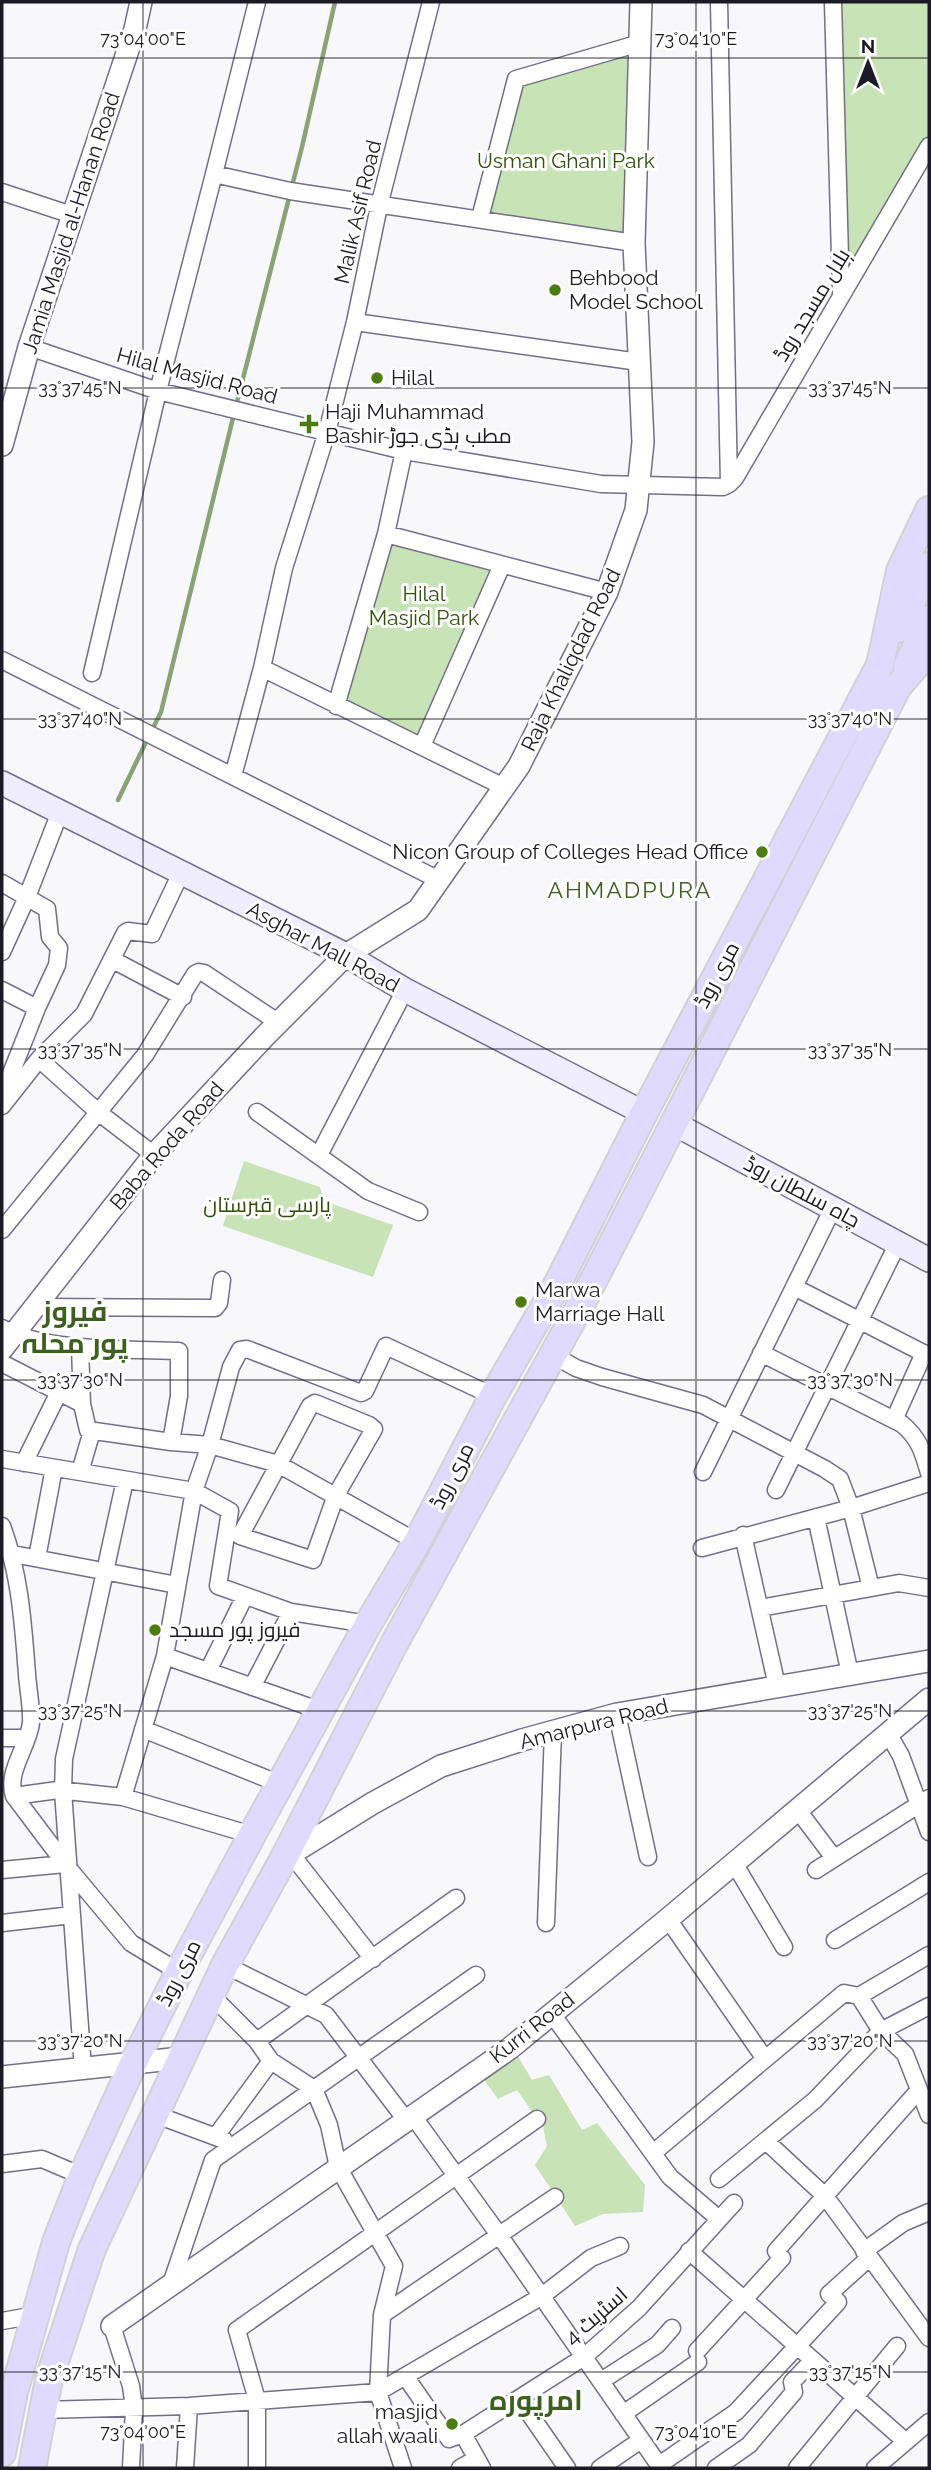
<svg xmlns="http://www.w3.org/2000/svg" width="931" height="2470" font-family="Raleway,Cairo,sans-serif">
  <rect width="100%" height="100%" fill="#f7f7fc"/>
  <path fill="#c8e3b6" d="M830,2H929V144L841,294Z
    M640,43L631,240L480,218L516,79Z
    M386,534L502,565L422,746L336,706Z
    M244,1161L320,1187L324,1201L393,1225L373,1277L223,1226Z
    M516,2053L532,2080L549,2075L582,2130L597,2123L645,2185L643,2212L603,2214L575,2226L535,2165L547,2146L543,2127L517,2090L498,2099L482,2077Z"/>
  <g fill="none" stroke-linecap="round" stroke-linejoin="round">
    <path stroke="#88a474" stroke-width="4.5" d="M236,406L302,147L335,2
      M152,730L161,712L234,414
      M118,800L148,738"/>
    <g stroke="#726f87" stroke-width="19">
      <path id="minor" d="M431,2L379,206L355,322L327,432L284,568L262,668L504,787
        M719,2L729,484
        M833,2L841,294
        M214,174L257,2
        M2,192L72,215
        M480,218L516,79L640,43
        M355,322L639,362
        M29,347L158,391L404,451L601,484L723,487L729,484
        M729,484L735,478L929,146
        M386,534L607,592
        M2,660L439,880
        M92,673L158,391L214,174L290,191L634,243
        M336,706L386,534L404,451
        M422,746L502,565
        M233,776L262,668
        M2,883L47,909L50,937L59,948L57,965L37,1008L2,1096
        M2,952L27,897L60,812
        M113,960L183,997
        M2,990L37,1008
        M39,1059L98,1112L154,1155
        M2,1106L39,1059L84,1014L125,933L128,931L152,934L181,873
        M257,1112L368,1191L419,1212
        M319,1155L405,990
        M2,1230L145,1055L195,974L199,972L204,973L279,1023
        M794,1287L929,1356
        M34,1307L215,1308L219,1303L222,1280
        M2,1328C46,1352 129,1349 179,1351V1396L171,1442
        M80,1347L82,1404
        M761,1353L902,1424C919,1438 923,1452 929,1473
        M553,1355L576,1368L602,1377L703,1405L825,1469L840,1479L851,1508L871,1588
        M2,1363L82,1404L88,1430L171,1442L210,1445L278,1464L417,1542
        M315,1403L369,1425L374,1429L336,1495L313,1560L240,1536L310,1406Z
        M894,1420L924,1353
        M2,1459L194,1491L230,1511L218,1586L291,1612L368,1624
        M24,1463L59,1392
        M80,1472L92,1431
        M703,1472L833,1208
        M776,1490L898,1243
        M816,1517L850,1674
        M2,1526C20,1574 23,1623 27,1674C28,1690 32,1708 31,1723C28,1747 6,1772 14,1796L69,1869L131,1943L179,1972
        M743,1535L777,1686
        M702,1548L851,1508L929,1483
        M13,1554L177,1585
        M37,1558L54,1468
        M760,1608L899,1583L929,1588
        M165,1656L321,1711
        M208,1671L245,1596
        M252,1687L291,1612
        M617,1714L648,1857
        M143,1729L280,1784
        M888,1733L901,1756L929,1832
        M2,1738H26
        M14,1796L58,1790L123,1797L252,1835
        M123,1797L165,1656L194,1491L210,1445L231,1367L240,1350L247,1349L361,1393L365,1391L386,1346L493,1396
        M797,1809L834,1858
        M292,1855L373,1959
        M734,1863L784,1947
        M2,1870L65,1864
        M816,1870L929,1798
        M668,1919L765,2059
        M2,1923L72,1915
        M546,1923L553,1732
        M835,1940L929,1882
        M225,1965L326,2015L406,2120
        M859,1996L881,2031L905,2054L929,2115
        M552,2014L670,2177L719,2219
        M257,2041L456,1898
        M83,2069L63,1791L64,1759L125,1480
        M154,2114L224,2140
        M413,2116L499,2235L661,2468
        M216,2136L271,2061
        M766,2141L825,2196L929,2338
        M653,2153L844,1993L859,1996L929,1955
        M2,2164L42,2159L82,2176
        M719,2179L815,2100L881,2031L929,2006
        M689,2251L905,2441
        M864,2251L903,2223L929,2212
        M170,2287L213,2160L476,1975
        M382,2315L555,2197
        M2,2321L36,2315
        M112,2326L131,2386L134,2408L131,2468
        M697,2351L782,2258L776,2251L919,2090
        M405,2376L449,2439L463,2434L584,2357L639,2308L734,2203
        M601,2381L657,2345L672,2328
        M520,2400L567,2468
        M43,2410L189,2406L378,2392L382,2315L394,2266L338,2167L329,2125L314,2089L271,2061L257,2041L211,1995
        M623,2414L698,2362
        M463,2434L482,2468
        M659,2465L736,2412L838,2302L829,2294L869,2258
        M185,2468L189,2406
        M257,2468V2400L237,2330L537,2119
        M403,2468L378,2392L542,2296L591,2258L620,2246
        M460,2468L476,2459
        M600,2468L641,2440
        M716,2468L749,2445L794,2392L792,2382L813,2360
        M797,2468L897,2346
        M875,2468L929,2422"/>
    </g>
    <g stroke="#726f87" stroke-width="24">
      <path id="tertiary" d="M2,445L29,347L135,29L141,2
        M2,1349L154,1155L264,1037L346,955L418,910L519,766L607,592L636,510L643,442L634,243L641,2
        M284,1858L373,1803L441,1766L522,1740L617,1714L929,1661
        M2,2077L181,2058
        M112,2326L509,2049L668,1919L929,1699"/>
    </g>
    <g stroke="#726f87" stroke-width="26">
      <path id="secondary" d="M2,783L346,955L405,990L644,1113
        M675,1124L929,1260"/>
    </g>
    <g stroke="#d2d1d3" stroke-width="30">
      <path id="primary" d="M898,629L929,566
        M907,666L929,619
        M2,2453L14,2392L56,2242L82,2176L133,2064L182,1966L252,1835L368,1624L417,1542L493,1396L558,1283L644,1113L880,665L900,571L929,510
        M32,2468L49,2379L92,2249L225,1965L284,1858L394,1644L587,1293L898,686L929,651"/>
    </g>
    <use href="#minor" stroke="#fff" stroke-width="16"/>
    <use href="#tertiary" stroke="#fff" stroke-width="21"/>
    <use href="#secondary" stroke="#efedff" stroke-width="23"/>
    <use href="#primary" stroke="#e0dbfe" stroke-width="26"/>
  </g>
  <path fill="none" stroke="#1c1a24" stroke-width="2" stroke-opacity="0.45" d="M143,2V2468M696,2V2468M2,58H929M2,388H929M2,719H929M2,1049H929M2,1380H929M2,1711H929M2,2041H929M2,2372H929"/>
  <g fill="#4a7d0e" stroke="#fff" stroke-width="2.5">
    <circle cx="555" cy="290" r="7"/>
    <circle cx="377" cy="378" r="7"/>
    <path d="M305.5 413.5h7v7h7v7h-7v7h-7v-7h-7v-7h7z"/>
    <circle cx="762" cy="852" r="7"/>
    <circle cx="521" cy="1302" r="7"/>
    <circle cx="155" cy="1630" r="7"/>
    <circle cx="452" cy="2424" r="7"/>
  </g>
  <g text-anchor="middle" stroke-width="6" stroke-linejoin="round" paint-order="stroke">
    <g font-size="21" fill="#2e5103" stroke="#fff">
      <text x="566" y="168">Usman Ghani Park</text>
      <text x="424" y="601">Hilal<tspan x="424" dy="24">Masjid Park</tspan></text>
      <text x="267" y="1212">پارسی قبرستان</text>
    </g>
    <g font-size="21" fill="#1c1a24" stroke="#fff">
      <text transform="translate(358 212) rotate(-77)" y="7">Malik Asif Road</text>
      <text transform="translate(71 223) rotate(-72)" y="7">Jamia Masjid al-Hanan Road</text>
      <text transform="translate(812 305) rotate(-59)" y="7">ہلال مسجد روڈ</text>
      <text transform="translate(197 376) rotate(15)" y="7">Hilal Masjid Road</text>
      <text transform="translate(571 660) rotate(-64)" y="7">Raja Khaliqdad Road</text>
      <text transform="translate(323 947) rotate(28)" y="7">Asghar Mall Road</text>
      <text transform="translate(717 975) rotate(-62)" y="7">مری روڈ</text>
      <text transform="translate(167 1146) rotate(-49)" y="7">Baba Roda Road</text>
      <text transform="translate(802 1192) rotate(28)" y="7">چاہ سلطان روڈ</text>
      <text transform="translate(452 1476) rotate(-63)" y="7">مری روڈ</text>
      <text transform="translate(594 1724) rotate(-14)" y="7">Amarpura Road</text>
      <text transform="translate(179 1973) rotate(-63)" y="7">مری روڈ</text>
      <text transform="translate(532 2028) rotate(-38)" y="7">Kurri Road</text>
      <text transform="translate(596 2316) rotate(-41)" y="7">اسٹریٹ 4</text>
    </g>
    <g font-size="21" fill="#1c1a24" stroke="#fff" text-anchor="start">
      <text x="569" y="285">Behbood<tspan x="569" dy="24">Model School</tspan></text>
      <text x="391" y="385">Hilal</text>
      <text x="325" y="419">Haji Muhammad<tspan x="325" dy="24">Bashir مطب ہڈی جوڑ</tspan></text>
      <text x="748" y="859" text-anchor="end">Nicon Group of Colleges Head Office</text>
      <text x="535" y="1297">Marwa<tspan x="535" dy="24">Marriage Hall</tspan></text>
      <text x="169" y="1637">فیروز پور مسجد</text>
      <text x="438" y="2419" text-anchor="end">masjid<tspan x="438" dy="24">allah waali</tspan></text>
    </g>
    <g font-size="23" letter-spacing="2" fill="#3d5f1f" stroke="#fff">
      <text x="630" y="898">AHMADPURA</text>
    </g>
    <g font-size="28" font-weight="bold" fill="#3d5f1f" stroke="#fff">
      <text x="75" y="1321">فیروز<tspan x="75" dy="32">پور محلہ</tspan></text>
      <text x="536" y="2410">امرپورہ</text>
    </g>
  </g>
  <g font-size="18" text-anchor="middle" fill="#1c1a24" stroke="#fff" stroke-width="6" stroke-linejoin="round" paint-order="stroke">
    <text x="143" y="45">73°04'00"E</text>
    <text x="696" y="45">73°04'10"E</text>
    <text x="80" y="394">33°37'45"N</text>
    <text x="850" y="394">33°37'45"N</text>
    <text x="80" y="725">33°37'40"N</text>
    <text x="850" y="725">33°37'40"N</text>
    <text x="80" y="1056">33°37'35"N</text>
    <text x="850" y="1056">33°37'35"N</text>
    <text x="80" y="1386">33°37'30"N</text>
    <text x="850" y="1386">33°37'30"N</text>
    <text x="80" y="1717">33°37'25"N</text>
    <text x="850" y="1717">33°37'25"N</text>
    <text x="80" y="2047">33°37'20"N</text>
    <text x="850" y="2047">33°37'20"N</text>
    <text x="80" y="2378">33°37'15"N</text>
    <text x="850" y="2378">33°37'15"N</text>
    <text x="143" y="2438">73°04'00"E</text>
    <text x="696" y="2438">73°04'10"E</text>
  </g>
  <rect width="931" height="2470" fill="none" stroke="#1c1a24" stroke-width="7"/>
  <g transform="translate(868 63)" stroke="#ffffff" stroke-width="5" paint-order="stroke">
  <path d="M0-5L12 26L0 18L-12 26Z" fill="#1c1a24"/>
  <text y="-10" font-size="19" font-weight="bold" text-anchor="middle" fill="#1c1a24">N</text>
  </g>
</svg>
